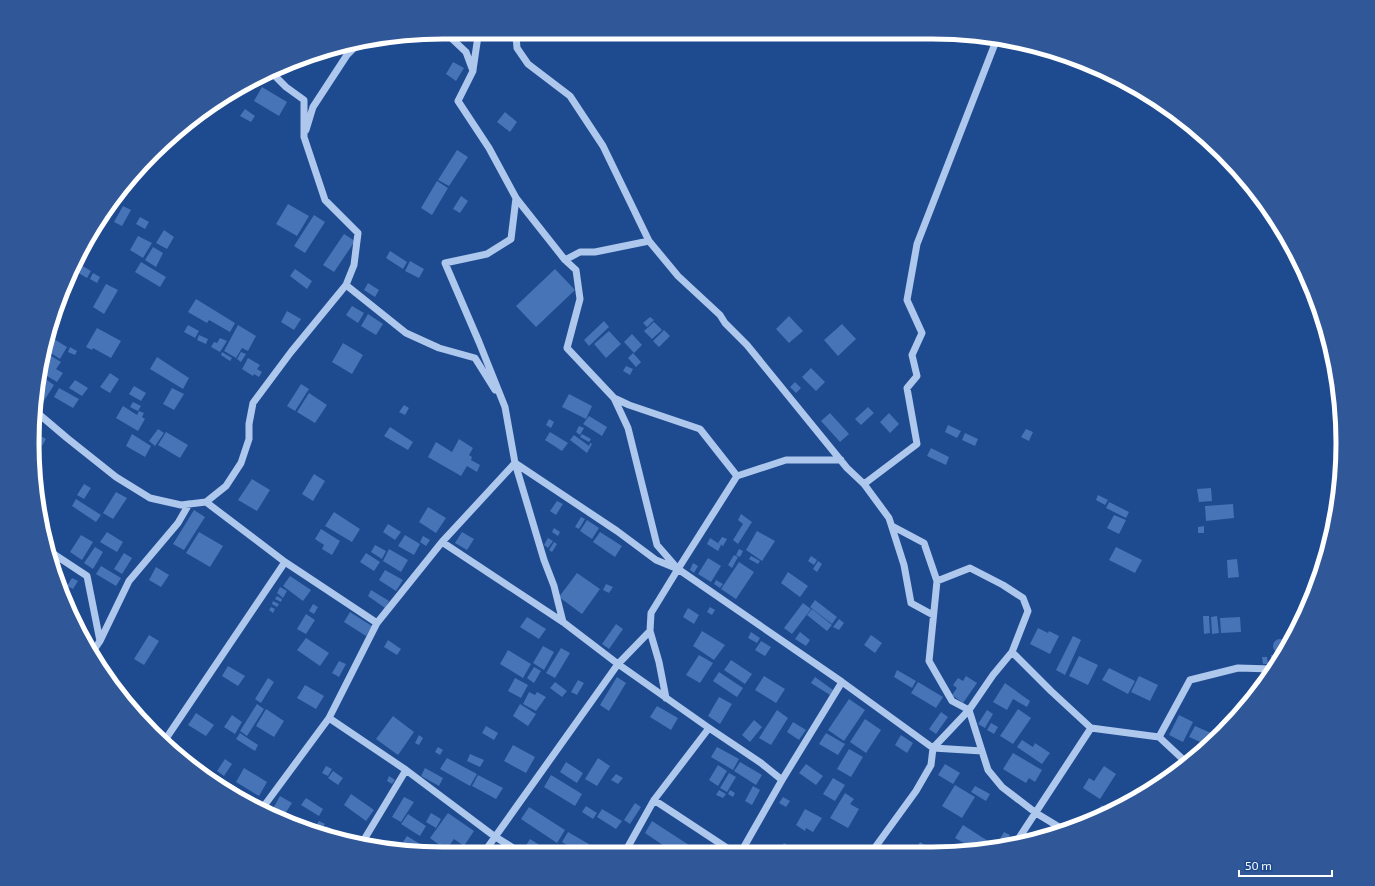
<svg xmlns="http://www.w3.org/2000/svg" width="1375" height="886" font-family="'Exo 2',sans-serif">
  <rect width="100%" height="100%" fill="#1e4a8f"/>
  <path fill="#4674b6" d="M453,62L464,68L456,81L446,74Z
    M262,87L287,102L279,116L254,101Z
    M245,109L255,116L251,122L240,116Z
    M505,112L517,122L510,132L497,122Z
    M457,150L468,157L449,186L438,180Z
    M437,181L448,188L432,215L421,208Z
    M461,196L468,201L460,213L453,209Z
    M288,204L309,216L297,236L276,224Z
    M123,206L131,210L122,226L114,222Z
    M314,215L325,222L305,253L294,246Z
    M140,217L149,222L145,229L136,224Z
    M164,230L174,237L167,249L156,243Z
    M344,234L355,241L334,272L323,265Z
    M138,236L152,243L143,258L130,250Z
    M153,247L163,253L156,267L145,260Z
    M390,251L407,262L403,269L386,258Z
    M410,261L424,269L419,278L405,271Z
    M141,262L166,277L160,287L135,272Z
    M81,265L91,271L87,278L77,272Z
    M295,269L312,281L307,289L290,276Z
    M555,269L575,290L536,327L516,306Z
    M93,273L100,277L97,283L90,279Z
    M368,283L379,290L375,297L364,290Z
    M106,284L118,290L104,314L93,307Z
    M196,299L235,323L230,332L209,320L207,323L188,312Z
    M352,306L364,313L358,323L346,315Z
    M54,310L59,313L51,328H50Z
    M287,311L301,319L294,330L281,322Z
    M368,314L383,324L376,335L361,326Z
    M789,316L803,331L789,343L776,329Z
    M650,317L654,320L647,327L643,323Z
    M604,321L609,327L589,346L584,340Z
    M654,322L662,330L652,339L644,331Z
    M842,324L856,339L838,356L824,340Z
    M188,325L199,331L195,338L184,332Z
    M238,325L256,336L248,351L242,348L236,358L224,351Z
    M97,328L121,341L111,358L93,348L92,350L86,347Z
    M664,330L670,336L659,347L653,341Z
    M609,331L621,344L606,358L594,344Z
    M632,334L642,345L634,353L624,342Z
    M199,335L208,339L206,344L197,340Z
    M49,336L67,347L60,359L46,350Z
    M220,338L227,341L220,352L211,347L214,342L217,343Z
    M343,343L363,355L352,374L332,362Z
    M70,347L77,351L75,355L68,352Z
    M222,352L232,358L230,361L221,355Z
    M241,352L246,354L241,362L237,359Z
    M633,353L641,362L636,367L628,358Z
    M48,354L61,362L56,369L63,373L57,382L42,373L44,362Z
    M157,357L189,378L183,389L150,369Z
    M248,358L260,365L257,369L262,372L259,377L254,374L253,376L242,369Z
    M626,366L633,369L630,375L623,371Z
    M811,368L825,382L816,391L802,377Z
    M110,373L119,379L110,393L100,387Z
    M41,376L54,385L42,404L36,400Z
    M75,380L88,388L82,396L69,388Z
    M795,382L801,388L796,393L790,387Z
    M301,384L309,389L295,411L287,406Z
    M134,386L146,393L141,401L129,394Z
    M59,388L79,399L73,408L54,397Z
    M172,388L184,394L174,410L163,404Z
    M309,393L327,405L315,423L297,412Z
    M569,394L592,406L586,419L562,407Z
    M133,402L141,406L138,411L130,407Z
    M404,405L409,408L405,415L399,412Z
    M123,406L137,415L139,411L144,413L142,417L145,419L138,431L116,418Z
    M868,407L874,413L861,425L855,419Z
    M830,413L849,434L840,442L821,421Z
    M889,413L899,424L890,433L880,422Z
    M589,416L607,427L602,436L583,424Z
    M549,419L554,422L551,428L546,425Z
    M948,425L961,431L957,438L945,432Z
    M579,426L584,428L580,435L576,432Z
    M390,427L413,442L408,450L384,436Z
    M158,429L164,433L155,446L149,441Z
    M1026,429L1033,432L1029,441L1021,437Z
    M33,432L46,439L42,446L33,441Z
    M166,432L188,445L180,458L158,445Z
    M550,432L568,443L562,451L545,440Z
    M965,433L978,439L975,446L962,440Z
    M132,434L151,446L145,457L126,446Z
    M582,434L591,439L589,442L580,437Z
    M574,435L589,446L590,443L592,444L587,453L570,440Z
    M459,439L473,448L469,455L472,457L471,460L480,465L477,472L467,466L461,476L428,457L436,442L452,452Z
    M931,448L949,457L946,465L927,456Z
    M314,474L325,481L313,501L302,494Z
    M252,479L270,490L257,511L238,500Z
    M84,484L91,488L84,499L77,495Z
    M1211,488L1212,501L1199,502L1197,489Z
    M116,492L127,498L113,519L103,513Z
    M1098,495L1108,500L1105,505L1096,500Z
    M76,499L101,515L96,522L72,506Z
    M557,501L563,504L556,515L550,511Z
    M1109,502L1129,512L1126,518L1106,508Z
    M1233,504L1234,518L1206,521L1205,506Z
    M428,507L446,518L436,533L419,522Z
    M194,510L205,517L184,550L173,544Z
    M334,512L360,529L352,542L325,526Z
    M741,514L752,522L738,544L733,540L743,524L738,520Z
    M1114,515L1126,520L1119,534L1107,528Z
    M581,517L585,519L579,529L575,527Z
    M587,520L599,528L592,539L580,531Z
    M388,524L401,532L395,540L383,532Z
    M1204,526V533H1198V527Z
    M554,528L560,532L558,536L552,532Z
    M321,529L340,541L332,555L322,549L324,545L315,539Z
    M757,531L775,541L762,561L746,550Z
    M107,532L123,542L117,552L100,542Z
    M199,532L223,546L210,567L186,553Z
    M462,532L474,539L467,550L455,543Z
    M600,532L622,546L615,557L593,542Z
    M81,535L93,542L82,560L70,552Z
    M405,535L420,544L414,555L398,546Z
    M423,536L430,540L426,546L420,542Z
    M722,537L727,539L723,546L718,543Z
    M548,538L553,541L548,548L544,545Z
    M710,538L721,545L718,551L707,544Z
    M554,542L557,544L552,552L549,550Z
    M375,545L386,551L382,559L371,552Z
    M95,547L103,552L93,569L84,563Z
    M1116,547L1142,560L1135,573L1109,560Z
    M389,549L408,560L401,572L383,561Z
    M739,549L743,551L740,557L736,555Z
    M124,553L132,558L122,574L114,569Z
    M366,553L380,562L374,571L360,562Z
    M734,555L738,557L732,568L728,565Z
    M751,556L760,561L758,564L749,559Z
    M811,556L817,560L814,565L808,561Z
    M708,558L721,566L711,582L698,574Z
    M1237,559L1239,577L1228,578L1227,560Z
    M818,561L822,564L817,572L813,569Z
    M739,562L754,572L736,599L721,589Z
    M693,563L698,566L694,573L690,570Z
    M101,566L121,578L116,586L96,574Z
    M156,567L169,575L161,587L149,580Z
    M385,570L403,580L396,591L379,580Z
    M788,572L808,586L800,597L781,583Z
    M577,573L600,589L582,614L559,597Z
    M290,576L311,590L303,601L283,586Z
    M72,578L78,581L73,589L67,586Z
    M716,580L723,584L720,588L714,584Z
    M606,584L613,587L609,593L603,590Z
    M280,587L287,591L283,598L277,593Z
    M371,590L389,601L385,608L368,596Z
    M277,596L282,599L281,602L275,599Z
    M815,600L837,617L832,624L810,607Z
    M273,601L279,604L277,607L272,604Z
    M803,603L811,609L792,634L784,628Z
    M313,604L318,607L314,614L309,611Z
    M271,607L275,609L273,613L269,610Z
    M710,607L715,610L712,615L707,612Z
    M688,608L699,615L694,624L683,617Z
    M812,609L832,625L827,631L807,615Z
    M350,612L372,626L366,636L344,622Z
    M306,614L315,620L306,634L297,629Z
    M1203,616H1209L1210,633L1204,634Z
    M1217,616L1219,633L1212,634L1211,617Z
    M527,617L546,629L539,639L520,627Z
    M1240,617L1241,632L1221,633L1220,618Z
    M839,619L844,623L839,630L833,627Z
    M616,624L623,629L609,649L602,644Z
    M1038,628L1048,633L1049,631L1059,636L1050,654L1030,644Z
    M702,631L725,645L714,660L693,646Z
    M751,632L760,638L757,643L748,638Z
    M800,632L810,640L806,646L795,639Z
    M149,635L159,641L144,665L134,659Z
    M871,635L882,643L875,653L864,645Z
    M1073,636L1081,640L1065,675L1056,670Z
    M306,638L329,653L320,666L297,650Z
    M1273 646a7 7 0 1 1 14 0a7 7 0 1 1-14 0Z
    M388,640L401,649L397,655L384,647Z
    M761,641L771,647L765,656L755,650Z
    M543,646L554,652L544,670L533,663Z
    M561,648L570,653L555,678L546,673Z
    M508,650L531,664L523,678L500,664Z
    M699,655L713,663L700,683L686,675Z
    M1271,655H1282V656L1278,662H1271Z
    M1079,656L1098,665L1088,685L1069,676Z
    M1262,657H1267L1268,664H1263Z
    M731,660L752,674L745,684L724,670Z
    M339,661L346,664L339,677L332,673Z
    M228,666L245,676L238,686L222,676Z
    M534,667L541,671L534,683L527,678Z
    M1109,668L1135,681L1128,694L1102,680Z
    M897,670L916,681L912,688L894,677Z
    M719,672L743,688L737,697L713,681Z
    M764,676L785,689L776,703L755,690Z
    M966,676L977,683L963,703L952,695L957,688L953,685L958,678L963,681Z
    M1139,676L1158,685L1150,701L1131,692Z
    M617,677L626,683L609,711L600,705Z
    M815,677L833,690L830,695L811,683Z
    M268,678L274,682L261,703L255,699Z
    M515,678L528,685L521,698L508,691Z
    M578,680L584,683L577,695L571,692Z
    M555,682L567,691L562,697L550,688Z
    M918,682L943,697L936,708L911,693Z
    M1005,683L1030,701L1027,707L1013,699L1007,710L993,702Z
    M305,685L324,696L316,709L297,698Z
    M117,686L129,693L124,701L115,688Z
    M529,692L535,695L537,692L546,697L536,711L523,704Z
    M719,697L732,704L720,724L708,716Z
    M849,699L865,710L844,741L828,730Z
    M257,704L264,709L247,736L240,731Z
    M520,704L536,714L528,726L513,716Z
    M657,706L678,718L671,730L650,717Z
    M266,709L284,721L274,737L256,726Z
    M1018,709L1031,718L1013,744L1000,736Z
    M777,710L788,718L771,745L759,738Z
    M987,710L993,714L985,728L978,724Z
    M941,712L948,717L936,734L929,729Z
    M196,713L214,725L206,736L188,725Z
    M232,715L242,722L235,734L224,727Z
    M1179,715L1193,722L1183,742L1169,735Z
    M393,716L414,732L398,755L376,739Z
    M865,719L881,730L866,753L850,742Z
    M754,720L762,727L750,742L742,735Z
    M793,722L806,730L799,740L787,732Z
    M991,723L998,727L994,734L987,730Z
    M486,726L498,733L494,740L482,733Z
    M1195,726L1211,733L1205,744L1189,737Z
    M240,733L258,745L255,751L236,739Z
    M826,733L845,744L838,755L819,744Z
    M419,735L423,738L419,745L415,743Z
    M901,735L913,743L907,753L895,745Z
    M1022,740L1033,747L1035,743L1050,753L1042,764L1017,747Z
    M513,745L535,757L526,773L504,761Z
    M1202,745L1206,747L1197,755Z
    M438,747L443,750L440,755L435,752Z
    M717,747L739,759L733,770L711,757Z
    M849,749L863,757L851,777L837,769Z
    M1013,753L1042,770L1035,782L1029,778L1026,783L1003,769Z
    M470,754L484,760L480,767L467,761Z
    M447,758L477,774L470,786L440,769Z
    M598,758L610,766L597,786L585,779Z
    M225,759L232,764L224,776L217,771Z
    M566,762L583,773L577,783L560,772Z
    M740,762L762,775L756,785L734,771Z
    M806,764L823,776L816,785L799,773Z
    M945,764L960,773L953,784L938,775Z
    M718,765L727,771L718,786L709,780Z
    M326,766L332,769L328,776L322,773Z
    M1104,766L1116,774L1100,799L1083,788L1089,778L1094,781Z
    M244,768L267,782L259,796L236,782Z
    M425,768L443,778L439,786L421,776Z
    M333,771L343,778L338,785L328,778Z
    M729,773L736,777L727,792L720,788Z
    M616,774L623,778L618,784L611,780Z
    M478,775L503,788L496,799L472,786Z
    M551,775L582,794L575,806L544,787Z
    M389,776L395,780L392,784L387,781Z
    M833,778L845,785L835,801L823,794Z
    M955,785L975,797L962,818L942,806Z
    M753,786L760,790L752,805L745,801Z
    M975,786L990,794L986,801L971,792Z
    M719,790L726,794L723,798L716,795Z
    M730,790L735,793L733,797L728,794Z
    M845,793L854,799L850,804L859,809L848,828L830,818Z
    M351,794L374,810L366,821L344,805Z
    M280,796L292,803L281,820L270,814Z
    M404,797L414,802L401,822L392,817Z
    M783,797L790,801L786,807L779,803Z
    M306,798L323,809L319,816L301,805Z
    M635,803L641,807L630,824L624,820Z
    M1102,805L1110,813L1098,818L1094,814Z
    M586,806L597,813L593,819L582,812Z
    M529,807L565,830L557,843L521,819Z
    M602,809L622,821L616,829L597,817Z
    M805,809L822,818L813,832L806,828L805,831L796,825Z
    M431,813L441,819L436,828L426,822Z
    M448,813L474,831L464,846L454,839L446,850L430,838Z
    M408,814L426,826L420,836L401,824Z
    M1092,816L1096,818L1089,821Z
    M287,819L296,825L285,822Z
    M319,821L325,824L323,827L317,824Z
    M652,821L692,847L688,852H673L645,833Z
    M963,825L988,841L983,849L976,850L955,838Z
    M326,826L333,829L331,833L324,829Z
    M334,831L339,833L337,836L332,834Z
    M1042,831L1049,836L1040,840L1037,838Z
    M568,832L594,847L591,851H577L562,842Z
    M1004,832L1010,835L1003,846H1001L997,844Z
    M407,836L420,844L417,850L403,842Z
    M530,839L549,851H532L525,847Z
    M920,842L938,853H913Z
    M784,843L797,851L796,852L779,851Z"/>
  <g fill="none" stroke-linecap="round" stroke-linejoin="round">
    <path stroke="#adc7ed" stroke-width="7" d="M449,36L466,52L473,71L458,101L489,148L516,198L565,260L580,252H595L649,241L678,276L720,315L725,323L747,345L847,468L864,484L917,444L907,388L917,376L912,355L922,333L907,300L917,244L996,41L995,37
      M516,36L517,48L528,64L570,96L603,146L649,241
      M473,70L478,36
      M272,73L286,87L304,100V137L325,200L358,233L354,265L346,285L406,333L439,348L475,358L495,390
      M306,130L313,107L347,55L359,43
      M516,198L511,239L487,254L445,263L479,342L505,407L515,463L544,560L554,586L563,622
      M565,260L576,270L580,299L567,348L614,398L629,405L700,429L737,476
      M34,410L67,438L116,477L150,498L181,505L206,502L226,486L241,463L249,439V424L253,403L291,352L346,285
      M841,460H786L737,476L678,569L842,682L933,748L931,765L916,791L871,853
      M864,484L889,518L904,565L911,603L933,615
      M206,502L285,562L377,623
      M892,526L924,543L937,581L929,661L952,701L969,710L933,748L982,751
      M442,542L563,622L618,664L709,728L761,763L782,780
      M46,549L87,576L100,641L91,654
      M937,581L970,568L1003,585L1023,598L1028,611L1012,652L1051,691L1091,728L1159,737L1188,764
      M650,631L659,662L666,698
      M100,641L129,581L178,523L189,504
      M1012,652L993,675L969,710L988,770L1002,787L1036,813L1064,830
      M329,718L406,770L494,836L518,851
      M1159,737L1190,680L1238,668L1274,669
      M163,743L285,562
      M170,750L263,808
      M654,800L733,852
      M261,810L329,718L377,623L442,542L515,463L617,531L656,560L678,569
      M362,843L406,770
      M1015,844L1091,728
      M485,851L618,664L650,631L651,613L678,569L657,545L628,428L614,398
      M625,852L654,800L709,728
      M741,852L782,780L842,682"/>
  </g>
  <path d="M0 0H1375V886H0ZM443 39H932A404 404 0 0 1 1336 443V443A404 404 0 0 1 932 847H443A404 404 0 0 1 39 443V443A404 404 0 0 1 443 39Z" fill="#305898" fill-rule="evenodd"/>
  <path fill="none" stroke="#fff" stroke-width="5" d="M443 39H932A404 404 0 0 1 1336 443V443A404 404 0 0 1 932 847H443A404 404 0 0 1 39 443V443A404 404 0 0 1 443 39Z"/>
  <path d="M1239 870v6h93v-6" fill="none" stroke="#ffffff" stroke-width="2"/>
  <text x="1245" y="870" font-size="12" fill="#ffffff" stroke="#1e4a8f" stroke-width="3" paint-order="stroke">50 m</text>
</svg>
